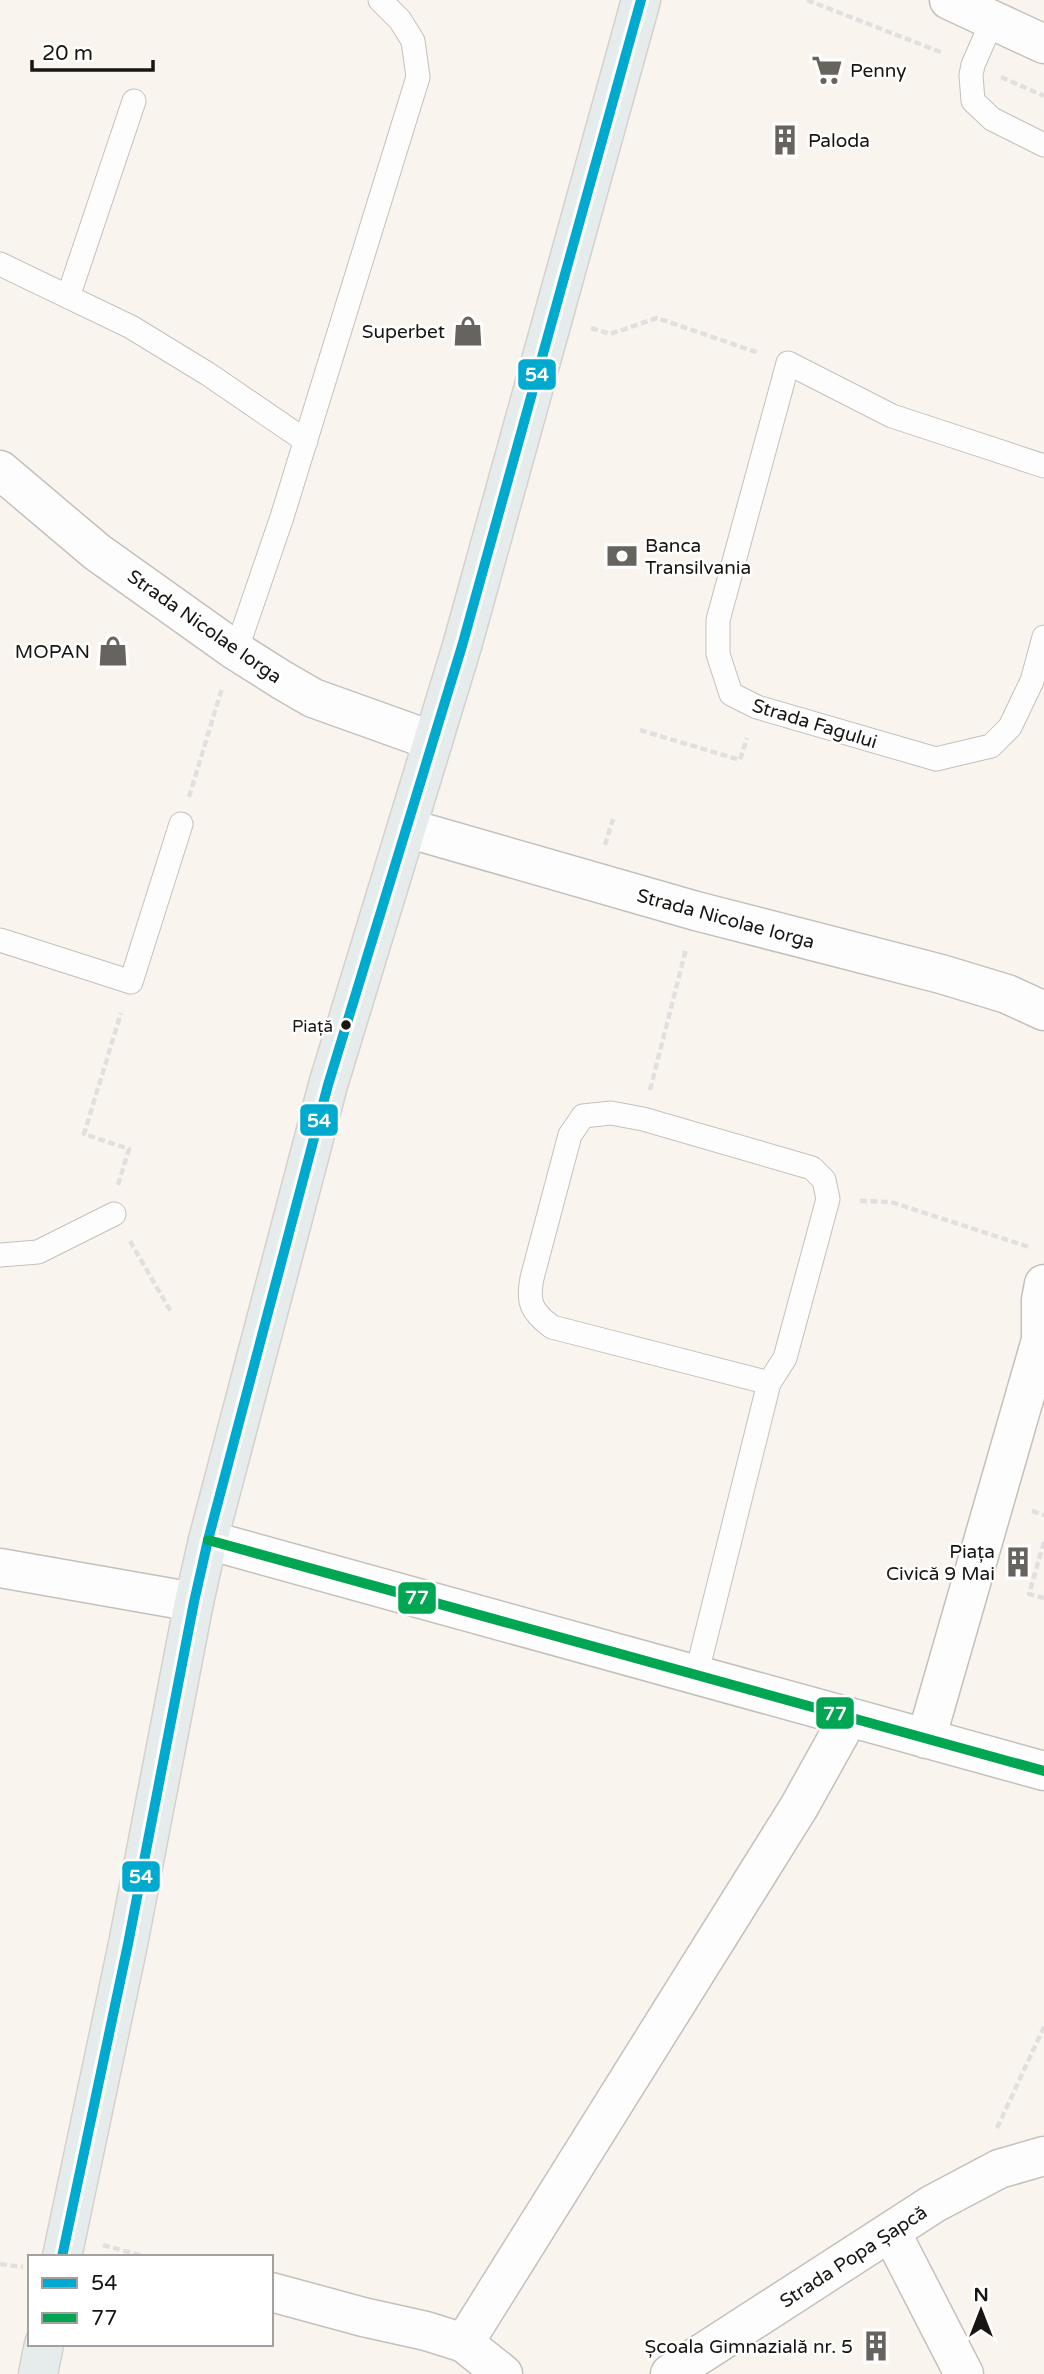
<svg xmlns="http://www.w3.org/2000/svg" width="1044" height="2374" font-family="'Varela Round',sans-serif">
  <rect width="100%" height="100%" fill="#faf4ef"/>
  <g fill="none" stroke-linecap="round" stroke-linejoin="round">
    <g stroke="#c4c0bc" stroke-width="25">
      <path id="lane" d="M993,19L973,65L971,75L973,101L992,119L1044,145
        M0,264L131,327L208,374L306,441
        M68,297L134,101
        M1044,466L892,416L788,363L718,620V654L731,694L757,707L936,759L991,746L1010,727L1032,681L1044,637
        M236,651L282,517L418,77L413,41L400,20L380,0
        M0,940L131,982L181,824
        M0,1255L38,1252L114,1214
        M696,1676L769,1383L785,1358L828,1199L824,1180L812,1168L643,1119L611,1113L583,1116L570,1135L532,1278C527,1303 532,1312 552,1327L769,1383"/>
    </g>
    <g stroke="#c4c0bc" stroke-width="41">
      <path id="street" d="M0,470L97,552L236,651L282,680L313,698L433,741
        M407,828L696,911L941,974L1007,994L1044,1011
        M208,1540L1044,1771
        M0,1568L194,1602
        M926,1739L1041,1340V1300L1044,1284
        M891,2232L964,2374
        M271,2292L363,2317L426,2331L464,2343L503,2374
        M464,2343L799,1807L849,1717"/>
    </g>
    <g stroke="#c4c0bc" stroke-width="41">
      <path id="secondary" d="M949,0L1044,44
        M670,2374L933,2204L999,2169L1044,2156"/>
    </g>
    <g stroke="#d4d1cf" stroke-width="41">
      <path id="primary" d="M62,2257L128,1944L194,1602L208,1540L328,1085L462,646L641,0
        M38,2374L44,2344"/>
    </g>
    <path stroke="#e1e0de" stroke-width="4.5" stroke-dasharray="7 3.5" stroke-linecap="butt" d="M807,0L943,53
      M1001,77L1044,96
      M591,328L610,334L657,318L759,353
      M640,730L740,760L747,738
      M189,797L222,688
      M605,845L613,819
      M650,1090L686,949
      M118,1185L129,1149L84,1134L121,1013
      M860,1201L891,1202L1029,1247
      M130,1241L171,1312
      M1032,1511L1044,1515
      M1044,1542L1029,1594L1044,1598
      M997,2128L1044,2027
      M103,2245L146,2257
      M0,2264L23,2267"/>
    <use href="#lane" stroke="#fefdfd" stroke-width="23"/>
    <use href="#street" stroke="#fefdfd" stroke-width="38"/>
    <use href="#secondary" stroke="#fefdfd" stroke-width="38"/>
    <use href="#primary" stroke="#e6ecec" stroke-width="38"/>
    <g stroke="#fff" stroke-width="16">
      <path id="bus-1" d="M62,2257L128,1944L194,1602L208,1540L328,1085L462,646L641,0"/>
    </g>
    <g stroke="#fff" stroke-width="16">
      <path id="bus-2" d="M208,1540L1044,1771"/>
    </g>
    <use href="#bus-1" stroke="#00a9ce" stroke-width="10"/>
    <use href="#bus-2" stroke="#00a651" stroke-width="10"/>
  </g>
  <defs>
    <g id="supermarket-bare" transform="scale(2.415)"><path d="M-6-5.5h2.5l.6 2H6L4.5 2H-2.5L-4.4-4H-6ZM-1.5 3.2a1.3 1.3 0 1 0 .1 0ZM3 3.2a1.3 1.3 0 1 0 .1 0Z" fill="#67635f" stroke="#fff" stroke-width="2.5" paint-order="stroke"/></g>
    <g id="building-bare" transform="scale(2.415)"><path d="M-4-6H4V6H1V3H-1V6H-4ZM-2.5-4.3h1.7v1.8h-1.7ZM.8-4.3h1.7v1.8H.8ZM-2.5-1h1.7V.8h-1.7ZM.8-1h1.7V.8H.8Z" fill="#67635f" stroke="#fff" stroke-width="2.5" paint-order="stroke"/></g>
    <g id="shop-bare" transform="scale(2.415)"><path d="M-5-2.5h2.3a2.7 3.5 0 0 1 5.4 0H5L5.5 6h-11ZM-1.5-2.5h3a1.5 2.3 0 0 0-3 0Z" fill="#67635f" stroke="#fff" stroke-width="2.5" paint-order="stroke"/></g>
    <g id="bank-bare" transform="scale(2.415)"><path d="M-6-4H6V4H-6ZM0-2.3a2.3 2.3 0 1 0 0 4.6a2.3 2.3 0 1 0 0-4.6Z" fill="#67635f" stroke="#fff" stroke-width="2.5" paint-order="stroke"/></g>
  </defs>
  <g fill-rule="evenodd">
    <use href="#supermarket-bare" x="827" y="70"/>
    <use href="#building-bare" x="785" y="140"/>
    <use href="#shop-bare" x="468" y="331"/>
    <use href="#bank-bare" x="622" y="556"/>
    <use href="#shop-bare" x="113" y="651"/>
    <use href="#building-bare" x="1018" y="1562"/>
    <use href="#building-bare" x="876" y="2346"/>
  </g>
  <circle fill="#181512" stroke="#fff" stroke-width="2.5" cx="346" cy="1025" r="6"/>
  <g text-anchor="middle" stroke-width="5" stroke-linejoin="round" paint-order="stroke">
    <g font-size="17" fill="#181512" stroke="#fff" text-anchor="end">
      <text x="333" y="1032">Piață</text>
    </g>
    <g font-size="19" fill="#181512" stroke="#fff" text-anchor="end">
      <text x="850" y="77" text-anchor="start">Penny</text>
      <text x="808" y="147" text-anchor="start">Paloda</text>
      <text x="445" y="338">Superbet</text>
      <text x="645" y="552" text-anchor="start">Banca<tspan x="645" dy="22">Transilvania</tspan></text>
      <text x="90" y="658">MOPAN</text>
      <text x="995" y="1558">Piața<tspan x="995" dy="22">Civică 9 Mai</tspan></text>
      <text x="853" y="2353">Școala Gimnazială nr. 5</text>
    </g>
    <g font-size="19" fill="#181512" stroke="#fff">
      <text transform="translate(205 626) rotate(35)" y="7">Strada Nicolae Iorga</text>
      <text transform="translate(815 723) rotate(17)" y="7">Strada Fagului</text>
      <text transform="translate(726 918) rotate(15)" y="7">Strada Nicolae Iorga</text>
      <text transform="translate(853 2256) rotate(-33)" y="7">Strada Popa Șapcă</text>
    </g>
  </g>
  <g stroke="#fff" stroke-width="2.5">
    <rect x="517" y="358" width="40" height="33" rx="7" fill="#00a9ce"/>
    <rect x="299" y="1103" width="40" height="34" rx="7" fill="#00a9ce"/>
    <rect x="397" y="1581" width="40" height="34" rx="7" fill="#00a651"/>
    <rect x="815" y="1696" width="40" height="34" rx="7" fill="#00a651"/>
    <rect x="121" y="1860" width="40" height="33" rx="7" fill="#00a9ce"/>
  </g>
  <g font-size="19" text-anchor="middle" font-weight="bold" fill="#fff">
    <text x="537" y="381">54</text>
    <text x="319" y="1127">54</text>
    <text x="417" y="1604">77</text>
    <text x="835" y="1720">77</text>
    <text x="141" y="1883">54</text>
  </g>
  <rect x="28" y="2255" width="245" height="91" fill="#ffffff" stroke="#a3a1a0" stroke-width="2"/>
  <rect x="42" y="2278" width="35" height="10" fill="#00a9ce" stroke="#a3a1a0" stroke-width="2"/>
  <text x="91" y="2290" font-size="21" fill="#181512">54</text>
  <rect x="42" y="2313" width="35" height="10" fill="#00a651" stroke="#a3a1a0" stroke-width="2"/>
  <text x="91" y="2325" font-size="21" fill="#181512">77</text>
  <g transform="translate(981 2311)" stroke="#ffffff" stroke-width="5" paint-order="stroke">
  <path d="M0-5L12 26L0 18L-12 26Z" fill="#181512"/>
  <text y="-10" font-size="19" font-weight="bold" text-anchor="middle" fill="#181512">N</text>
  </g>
  <path d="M32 60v10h121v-10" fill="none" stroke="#181512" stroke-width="3.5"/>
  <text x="42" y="60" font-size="21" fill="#181512" stroke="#ffffff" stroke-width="5" paint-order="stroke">20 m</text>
</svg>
